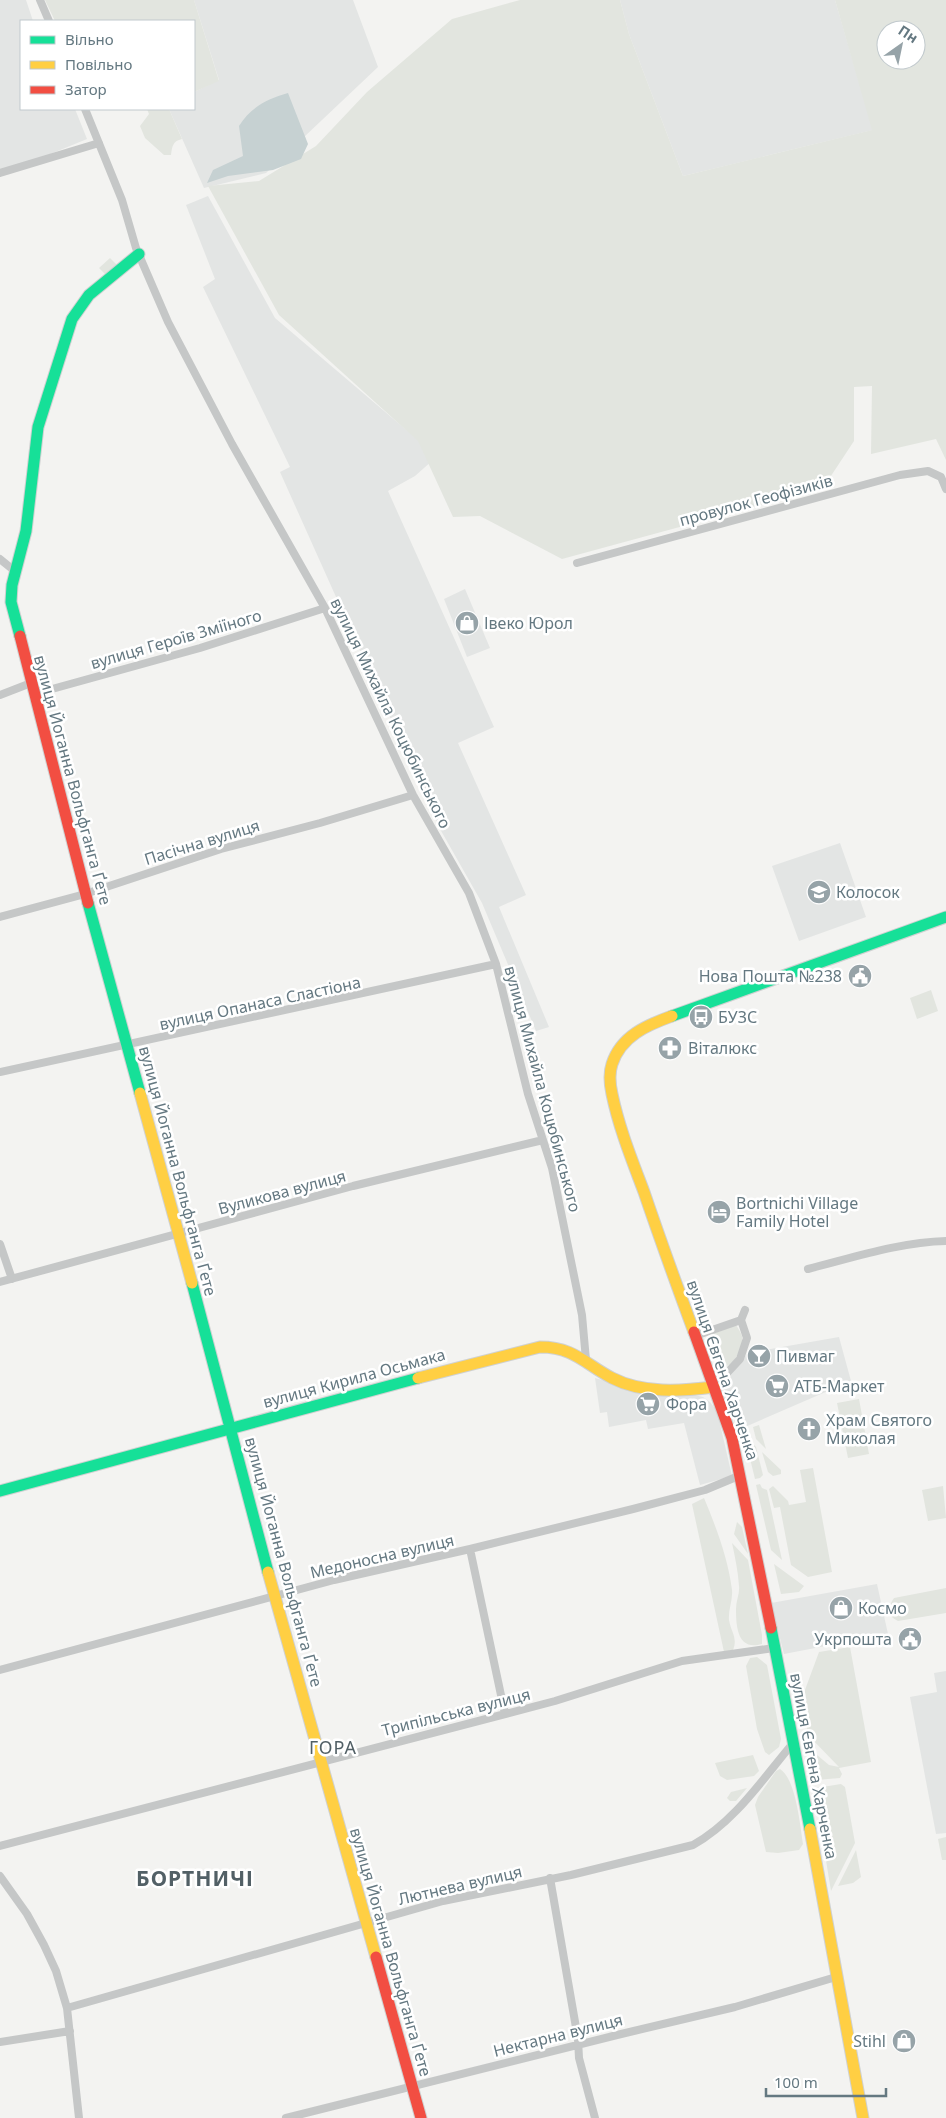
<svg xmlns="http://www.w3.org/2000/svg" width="946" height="2118" font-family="'Noto Sans',sans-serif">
  <rect width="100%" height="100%" fill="#f3f3f1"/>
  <path fill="#e3e5e4" d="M0,0H26L33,21H21V109H75L87,139L43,157L0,170Z
    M194,0H353L378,67L266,173L204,188L169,109H194V92L219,80Z
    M620,0H835L873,130L683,176L629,34Z
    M208,196L275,318L424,445L433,460L415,476L388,491L494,727L458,743L526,895L499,907L549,1027L536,1031L482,903L440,829L280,472L290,467L203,287L215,279L186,205Z
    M465,589L490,648L467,657L444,599Z
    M840,843L866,917L799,941L772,866Z
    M839,1337L851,1381L738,1430L720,1384L743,1361L747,1353Z
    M595,1378L623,1386L690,1394L703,1397L710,1402L717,1411L732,1476L700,1485L684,1423L648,1429L646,1420L609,1427L607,1412L600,1413Z
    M877,1584L888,1634L784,1654L771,1603Z
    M946,1671V1833L936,1834L910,1697L937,1692L934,1673Z"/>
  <path fill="#e2e5df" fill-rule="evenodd" d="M45,0H194L219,81L194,92V21H55Z
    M520,0H620L629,34L683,176L872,130L835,0H946V460L936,439L871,454L872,386L854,387V441L823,488L562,559L480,516L453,517L418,441L279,315L208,186L259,181L316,146L367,92L452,19ZM886,30H916V60H886Z
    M147,109H169L182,139C173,141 172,146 171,155H164L145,138L140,126L149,114Z
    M110,258L117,265L106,275L99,268Z
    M931,990L938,1011L917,1019L910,998Z
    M736,1325C738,1328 741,1333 742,1336C744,1348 733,1367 721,1368L709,1335Z
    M859,1399L869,1454L848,1458L837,1403Z
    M759,1425L766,1449L756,1439L753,1427Z
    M744,1434L756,1447L763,1475L760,1478L755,1479Z
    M762,1452L781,1470V1474L773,1476L768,1472Z
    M813,1468L832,1572L808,1577L791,1565L780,1507L774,1508L769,1489L773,1486L788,1501L789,1505L806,1502L800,1470Z
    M760,1484L762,1488L767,1490L782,1560L771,1550L756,1485Z
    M943,1486L946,1518L928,1521L922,1490Z
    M704,1498C716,1527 728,1558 732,1590C733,1600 728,1610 729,1620C731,1632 738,1638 733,1650L724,1652L692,1504Z
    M737,1522L742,1527L748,1554L734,1534Z
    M732,1543L748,1560L762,1635V1644C738,1651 736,1628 736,1609C736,1601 740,1593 739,1586C738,1571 735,1557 732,1543Z
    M774,1564L804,1586L799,1592L781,1594Z
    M946,1588V1613L898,1621C887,1616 887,1608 894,1598Z
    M850,1647L871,1762L839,1768L842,1774L840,1778L816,1780L810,1749L829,1765L839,1767L808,1735L802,1698L819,1652Z
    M757,1657L767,1665L781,1739L779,1747L769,1755L765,1752L757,1729L746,1666L750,1658Z
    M753,1755L759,1771L754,1776L727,1780L720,1776L715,1763Z
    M780,1769C796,1779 800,1825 803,1844L799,1850L778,1853L766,1852L755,1805L758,1797L776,1771Z
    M841,1784L845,1787L855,1843L831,1891L815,1793L816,1788Z
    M747,1788L736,1801H730L727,1798L731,1792Z
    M946,1837V1860H942L938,1839Z
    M856,1850L861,1877L853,1883L838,1886Z"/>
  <path fill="#c6d1d2" d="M288,93L308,144L301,159L273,170L228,176L207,183L213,170L243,156L239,126C251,107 267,99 288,93Z"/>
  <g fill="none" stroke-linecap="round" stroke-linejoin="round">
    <g stroke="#cfd1d1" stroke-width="13">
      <path id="fast" d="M20,636L11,602L12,585L26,531L38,427L72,319L89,295L139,254
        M88,903L140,1093
        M672,1016L946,917
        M192,1283L268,1572
        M0,1491L418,1378
        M771,1628L810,1829"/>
    </g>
    <g stroke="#cfd1d1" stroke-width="13">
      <path id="slow" d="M672,1016C647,1025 621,1036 612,1064C609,1073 610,1085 612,1094C619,1128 632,1160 644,1192C660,1239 677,1286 694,1332
        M140,1093L192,1283
        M418,1378L540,1347C574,1347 585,1364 612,1378C643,1394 681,1391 714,1387
        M268,1572L376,1957
        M810,1829L863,2118"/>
    </g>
    <g stroke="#cfd1d1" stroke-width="13">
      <path id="jam" d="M20,636L88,903
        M694,1332L732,1438L771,1628
        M376,1957L421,2118"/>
    </g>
    <path stroke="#c5c7c7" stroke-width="8" d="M40,0L49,21
      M85,109L122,200L136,248L168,322L232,444L325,608L413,795L469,893L496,964L528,1094L552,1168L582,1315L586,1360
      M0,173L99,143
      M0,559L16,572
      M577,563L900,475L928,471L941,477L946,489
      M34,694L200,648L325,608
      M0,695L31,683
      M0,917L85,894L221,849L320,823L413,795
      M0,1072L496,964
      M0,1244L12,1279
      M808,1269C852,1258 900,1242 946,1241
      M0,1282L353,1186L543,1140
      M695,1336L741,1320L745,1310
      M714,1387L740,1359L747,1338L741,1320
      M470,1549L505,1714
      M0,1670L334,1580L470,1549L633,1509L705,1490L741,1475
      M0,1846L555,1701L682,1661L774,1648
      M0,1876L27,1914L44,1945L56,1971L67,2008L79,2118
      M550,1878L578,2039L579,2058L595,2118
      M67,2008L443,1901L571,1875L693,1845C735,1822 764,1777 794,1742
      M0,2042L70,2031
      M286,2118L617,2035L735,2007L836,1977"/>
    <use href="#fast" stroke="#16e098" stroke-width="11"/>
    <use href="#slow" stroke="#ffcf43" stroke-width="11"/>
    <use href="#jam" stroke="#f24e42" stroke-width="11"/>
  </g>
  <defs>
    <g id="shop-disc" transform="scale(1.25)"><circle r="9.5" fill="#96a3a8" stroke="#fff"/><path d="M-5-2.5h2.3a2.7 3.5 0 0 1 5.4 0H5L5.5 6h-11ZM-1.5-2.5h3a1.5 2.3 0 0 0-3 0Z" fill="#fff"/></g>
    <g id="school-disc" transform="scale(1.25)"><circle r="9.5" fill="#96a3a8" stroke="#fff"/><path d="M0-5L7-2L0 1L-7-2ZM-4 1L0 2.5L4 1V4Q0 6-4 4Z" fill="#fff"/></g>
    <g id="civic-disc" transform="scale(1.25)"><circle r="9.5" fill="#96a3a8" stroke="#fff"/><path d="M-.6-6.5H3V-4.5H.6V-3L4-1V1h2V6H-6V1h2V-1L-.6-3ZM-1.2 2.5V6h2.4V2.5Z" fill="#fff"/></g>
    <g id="bus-disc" transform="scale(1.25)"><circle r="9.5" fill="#96a3a8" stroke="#fff"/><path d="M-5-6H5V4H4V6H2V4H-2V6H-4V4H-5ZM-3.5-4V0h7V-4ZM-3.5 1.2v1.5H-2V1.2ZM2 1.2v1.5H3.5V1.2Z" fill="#fff"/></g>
    <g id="pharmacy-disc" transform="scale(1.25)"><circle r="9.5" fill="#96a3a8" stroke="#fff"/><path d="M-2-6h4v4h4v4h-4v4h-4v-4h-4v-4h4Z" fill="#fff"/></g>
    <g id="hotel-disc" transform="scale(1.25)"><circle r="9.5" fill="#96a3a8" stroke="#fff"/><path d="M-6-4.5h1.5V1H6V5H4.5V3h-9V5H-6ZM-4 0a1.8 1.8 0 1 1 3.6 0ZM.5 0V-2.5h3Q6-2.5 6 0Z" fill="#fff"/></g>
    <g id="bar-disc" transform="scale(1.25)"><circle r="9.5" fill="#96a3a8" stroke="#fff"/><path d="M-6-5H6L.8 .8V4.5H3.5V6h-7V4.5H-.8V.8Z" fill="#fff"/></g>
    <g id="supermarket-disc" transform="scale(1.25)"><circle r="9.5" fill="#96a3a8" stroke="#fff"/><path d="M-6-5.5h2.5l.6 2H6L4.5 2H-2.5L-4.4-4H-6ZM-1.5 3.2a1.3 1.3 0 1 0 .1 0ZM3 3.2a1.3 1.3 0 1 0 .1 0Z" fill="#fff"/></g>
    <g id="church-disc" transform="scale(1.25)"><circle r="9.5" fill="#96a3a8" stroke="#fff"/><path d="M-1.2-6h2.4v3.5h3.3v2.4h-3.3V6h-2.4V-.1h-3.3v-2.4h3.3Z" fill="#fff"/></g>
  </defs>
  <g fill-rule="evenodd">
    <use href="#shop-disc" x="467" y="623"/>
    <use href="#school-disc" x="819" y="892"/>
    <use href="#civic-disc" x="860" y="976"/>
    <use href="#bus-disc" x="701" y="1017"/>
    <use href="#pharmacy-disc" x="670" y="1048"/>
    <use href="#hotel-disc" x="719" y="1212"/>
    <use href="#bar-disc" x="759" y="1356"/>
    <use href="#supermarket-disc" x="777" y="1386"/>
    <use href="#supermarket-disc" x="648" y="1404"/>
    <use href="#church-disc" x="809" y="1429"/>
    <use href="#shop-disc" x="841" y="1608"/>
    <use href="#civic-disc" x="910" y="1639"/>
    <use href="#shop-disc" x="904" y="2041"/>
  </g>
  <g text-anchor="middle" stroke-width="5" stroke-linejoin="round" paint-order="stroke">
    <g font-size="16" fill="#647881" stroke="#fff">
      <text transform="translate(756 500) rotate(-15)" y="6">провулок Геофізиків</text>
      <text transform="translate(176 639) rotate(-16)" y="6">вулиця Героїв Зміїного</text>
      <text transform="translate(391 713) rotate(64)" y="6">вулиця Михайла Коцюбинського</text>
      <text transform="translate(73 780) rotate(75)" y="6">вулиця Йоганна Вольфганга Ґете</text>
      <text transform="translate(202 842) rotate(-17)" y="6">Пасічна вулиця</text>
      <text transform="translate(260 1003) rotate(-12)" y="6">вулиця Опанаса Сластіона</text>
      <text transform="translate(543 1089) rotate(75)" y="6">вулиця Михайла Коцюбинського</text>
      <text transform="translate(178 1171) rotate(75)" y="6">вулиця Йоганна Вольфганга Ґете</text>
      <text transform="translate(282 1192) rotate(-15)" y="6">Вуликова вулиця</text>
      <text transform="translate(723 1370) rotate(71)" y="6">вулиця Євгена Харченка</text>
      <text transform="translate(354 1378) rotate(-15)" y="6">вулиця Кирила Осьмака</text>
      <text transform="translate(382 1556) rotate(-13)" y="6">Медоносна вулиця</text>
      <text transform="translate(284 1562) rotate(75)" y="6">вулиця Йоганна Вольфганга Ґете</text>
      <text transform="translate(456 1712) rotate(-14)" y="6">Трипільська вулиця</text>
      <text transform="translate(814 1766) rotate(79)" y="6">вулиця Євгена Харченка</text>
      <text transform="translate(460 1885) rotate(-13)" y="6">Лютнева вулиця</text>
      <text transform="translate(391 1952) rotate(74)" y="6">вулиця Йоганна Вольфганга Ґете</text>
      <text transform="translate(558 2035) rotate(-14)" y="6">Нектарна вулиця</text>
    </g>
    <g font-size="16" fill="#647881" stroke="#fff" text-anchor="start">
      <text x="484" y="629">Івеко Юрол</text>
      <text x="836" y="898">Колосок</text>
      <text x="842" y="982" text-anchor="end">Нова Пошта №238</text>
      <text x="718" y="1023">БУЗС</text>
      <text x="688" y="1054">Віталюкс</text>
      <text x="736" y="1209">Bortnichi Village<tspan x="736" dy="18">Family Hotel</tspan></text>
      <text x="776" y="1362">Пивмаг</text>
      <text x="794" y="1392">АТБ-Маркет</text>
      <text x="666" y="1410">Фора</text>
      <text x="826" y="1426">Храм Святого<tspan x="826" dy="18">Миколая</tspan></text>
      <text x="858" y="1614">Космо</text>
      <text x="892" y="1645" text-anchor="end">Укрпошта</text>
      <text x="886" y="2047" text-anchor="end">Stihl</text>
    </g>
    <g font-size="18" letter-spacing="1" fill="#526066" stroke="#fff">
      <text x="333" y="1754">ГОРА</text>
    </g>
    <g font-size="21" font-weight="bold" letter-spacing="1" fill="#526066" stroke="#fff">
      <text x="195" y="1886">БОРТНИЧІ</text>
    </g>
  </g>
  <rect x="20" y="20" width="175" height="90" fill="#ffffff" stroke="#c1c9cd"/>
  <rect x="30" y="36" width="25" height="8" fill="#16e098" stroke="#c1c9cd"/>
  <text x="65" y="45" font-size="15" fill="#647881">Вільно</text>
  <rect x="30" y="61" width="25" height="8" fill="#ffcf43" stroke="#c1c9cd"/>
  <text x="65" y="70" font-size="15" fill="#647881">Повільно</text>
  <rect x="30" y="86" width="25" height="8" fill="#f24e42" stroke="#c1c9cd"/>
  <text x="65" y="95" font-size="15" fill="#647881">Затор</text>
  <g transform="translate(901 45) rotate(33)"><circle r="24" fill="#ffffff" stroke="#c1c9cd"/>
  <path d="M0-4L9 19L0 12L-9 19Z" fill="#96a3a8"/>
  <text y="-8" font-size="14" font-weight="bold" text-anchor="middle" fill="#647881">Пн</text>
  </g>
  <path d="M766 2088v8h120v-8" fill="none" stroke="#647881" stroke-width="2.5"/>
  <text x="774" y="2088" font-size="15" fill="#647881" stroke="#ffffff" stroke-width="4" paint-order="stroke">100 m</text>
</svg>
